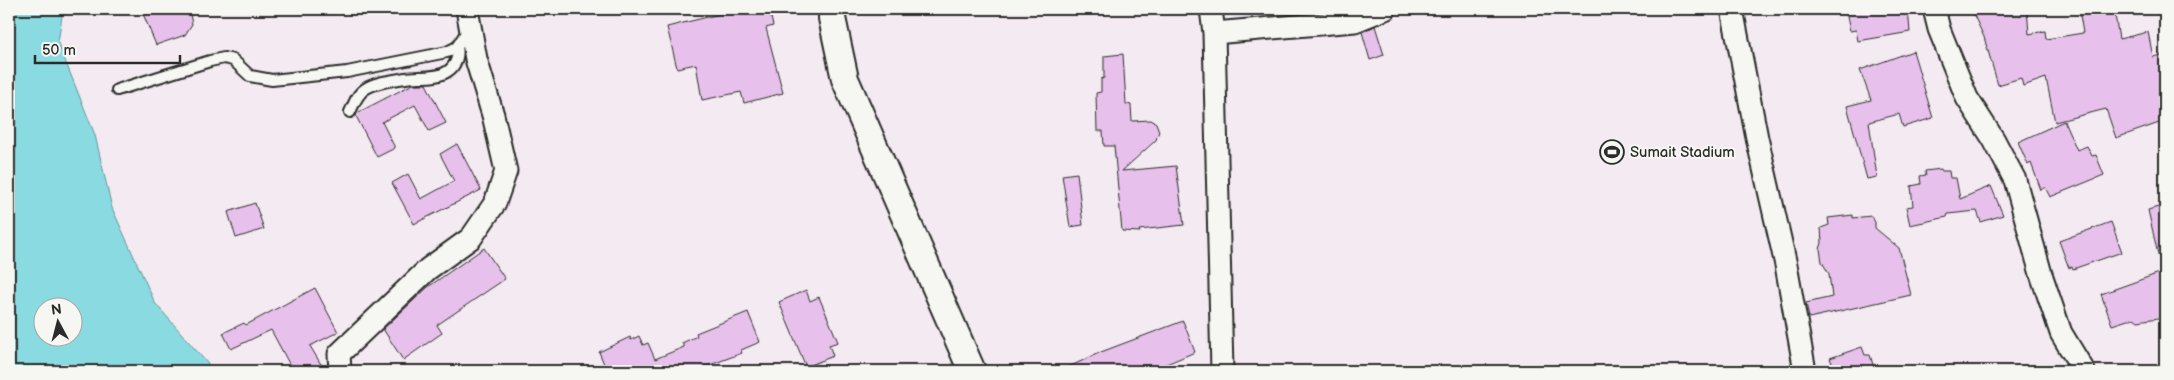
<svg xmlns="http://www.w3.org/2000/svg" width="2174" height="380" font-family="'Balsamiq Sans',sans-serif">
  <rect width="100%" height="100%" fill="#f3ebf1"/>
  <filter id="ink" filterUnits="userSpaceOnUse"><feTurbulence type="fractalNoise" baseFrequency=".02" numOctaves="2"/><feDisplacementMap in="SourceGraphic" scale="10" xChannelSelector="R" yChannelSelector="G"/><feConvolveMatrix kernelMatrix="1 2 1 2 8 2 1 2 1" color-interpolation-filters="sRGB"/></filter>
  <g filter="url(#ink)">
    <path fill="#89dbe1" stroke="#639598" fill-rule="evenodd" d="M9,9H63L58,43L95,135L112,208L155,303L214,371H9ZM42,308H72V338H42Z"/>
    <path fill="#e7c1eb" stroke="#2b2b2b" d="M141,9H189L192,24L185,35L156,45Z
      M740,9H769L773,26L766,28L783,93L744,103L741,92L702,100L696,64L677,68L667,27Z
      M1865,9H1908L1910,32L1858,41L1856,30L1850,31L1846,12Z
      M1971,9H2027L2029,34L2045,31L2046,39L2083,33L2079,9H2114L2119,39L2148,32L2153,57L2165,54V121L2116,138L2106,109L2055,122L2046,78L2023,86L2021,78L1998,85L1984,37Z
      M1375,26L1384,55L1370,60L1362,32Z
      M1913,51L1933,118L1903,127L1899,114L1869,122L1877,177L1867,179L1847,106L1871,100L1860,70Z
      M1123,54L1126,104L1131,105L1132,121L1151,120L1156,123L1159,131L1156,140L1122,171L1176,166L1184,225L1139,230L1140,232L1122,231L1114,146H1104L1103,131H1097L1096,93L1101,92V79L1104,78V56Z
      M413,84H426L446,123L429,131L415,105L382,122L395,148L377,157L356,116L357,113Z
      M2064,121L2077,150L2087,146L2092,156L2096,155L2104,175L2050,197L2045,187L2041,190L2031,163L2028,165L2018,142Z
      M457,144L481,190L414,224L392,183L408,174L421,199L454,181L440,154Z
      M1941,169L1942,171H1949L1950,178H1956L1960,199L1991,186L2003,215L1981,222L1977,211L1948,214L1947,217L1910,225L1906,207L1913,206L1911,186L1921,184L1920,176L1926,175L1925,171Z
      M1077,173L1083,225L1070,227L1062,175Z
      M255,203L264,229L236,238L228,212Z
      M2165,205V258L2159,259L2148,210Z
      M1853,215V218L1871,216L1875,222V228L1899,248L1911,295L1809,318L1806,303L1832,297L1829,274L1822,262L1820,249L1822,243L1821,228L1829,225L1828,218Z
      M2111,222L2122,252L2073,269L2072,267L2069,268L2059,241Z
      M484,248L505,279L437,325L442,333L403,360L383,329L428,287Z
      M2165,271V317L2138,321L2134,318L2112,325L2101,294Z
      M315,288L338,332L310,346L325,371H293L271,330L231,349L223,333L244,323L246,325Z
      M806,290L810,301L819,297L838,342L829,345L833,356L806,367L779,302Z
      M748,312L760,342L741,350L742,353L694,371H607L599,352L630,337L631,340L639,336L643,345L648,343L655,359L684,347L682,343L697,336L696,333Z
      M1183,321L1195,352L1150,371H1060L1101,352Z
      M1862,347L1865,355H1870L1875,371H1835L1830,358Z"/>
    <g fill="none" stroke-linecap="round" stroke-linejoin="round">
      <g stroke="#2b2b2b" stroke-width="14">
        <path id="service" d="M117,90L210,61L224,58L233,60L250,76L272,80L347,72L447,52L457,47L469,28
          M350,112C354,104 357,94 365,89C375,82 394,80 406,78C419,76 437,79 448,71C456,66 459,55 457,47"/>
      </g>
      <g stroke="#2b2b2b" stroke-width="25">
        <path id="minor" d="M1211,9L1214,33L1222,371
          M1732,9L1757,138L1786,265L1805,371
          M1934,9L1939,29L1967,98L1994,140L2015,180L2041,274L2061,333L2084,371
          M1214,33L1355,21L1385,9
          M340,371L339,354L428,269L471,238L495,203L506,171L493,115L476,59L467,9"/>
      </g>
      <g stroke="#2b2b2b" stroke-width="30">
        <path id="tertiary" d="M833,9L832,18L845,79L972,371"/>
      </g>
      <use href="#service" stroke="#f6f6f2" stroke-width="10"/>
      <use href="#minor" stroke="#f6f6f2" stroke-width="21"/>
      <use href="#tertiary" stroke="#f6f6f2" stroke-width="26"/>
    </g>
  </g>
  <defs>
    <g id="stadium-ring" transform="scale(1.25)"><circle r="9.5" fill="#f6f6f2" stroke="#2b2b2b" stroke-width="1.5"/><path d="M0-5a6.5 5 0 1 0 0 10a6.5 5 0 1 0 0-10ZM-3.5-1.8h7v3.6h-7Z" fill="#2b2b2b"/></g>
  </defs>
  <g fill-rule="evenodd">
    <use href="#stadium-ring" x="1612" y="152"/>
  </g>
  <g text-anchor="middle" stroke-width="4" stroke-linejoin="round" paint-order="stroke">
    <g font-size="15" fill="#2b2b2b" stroke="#f6f6f2" text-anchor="start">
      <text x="1630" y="157">Sumait Stadium</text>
    </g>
  </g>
  <rect width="2174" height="380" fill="none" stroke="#f6f6f2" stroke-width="30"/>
  <rect x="15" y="15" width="2144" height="350" fill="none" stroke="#2b2b2b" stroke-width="2" filter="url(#ink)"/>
  <g transform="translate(58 322) rotate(353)"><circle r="24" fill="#f6f6f2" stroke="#a5a5a2"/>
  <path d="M0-4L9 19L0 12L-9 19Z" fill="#2b2b2b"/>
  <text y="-8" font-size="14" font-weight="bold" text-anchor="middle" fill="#2b2b2b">N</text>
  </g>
  <path d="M35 55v8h145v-8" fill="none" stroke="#2b2b2b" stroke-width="2.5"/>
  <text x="42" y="55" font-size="15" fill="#2b2b2b" stroke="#f6f6f2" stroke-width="4" paint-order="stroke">50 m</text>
</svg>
